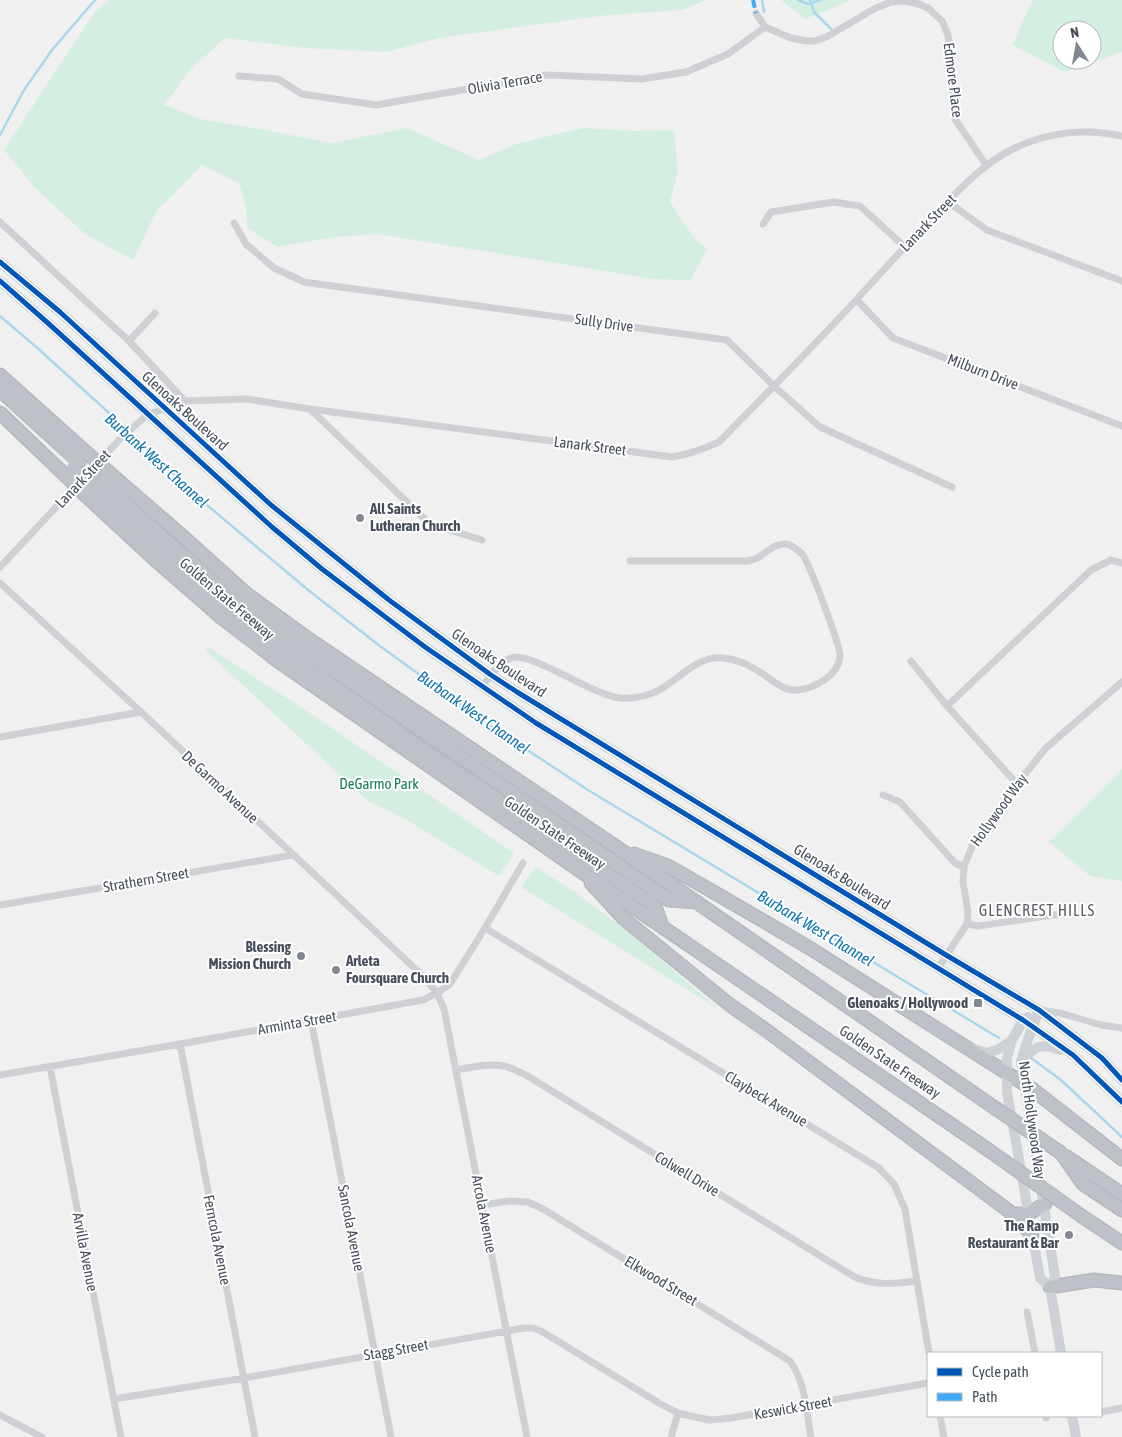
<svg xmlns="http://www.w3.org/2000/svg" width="1122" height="1437" font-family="'Asap Condensed',sans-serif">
  <rect width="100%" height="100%" fill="#f0f0f0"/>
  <path fill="#d4efe2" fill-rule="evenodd" d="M109,0H706L683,10L608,15L439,38L386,52L304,48L225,38L191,69L164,105L201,119L265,130L331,143L407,128L479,160L516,144L583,128L635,131L674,130L678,171L670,202L695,239L707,249L691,280L653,279L378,234L335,237L278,247L247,228L246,207L239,183L202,165L156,212L133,260L85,234L36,189L4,150L94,13Z
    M781,0H852L805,19Z
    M1033,0H1122V52L1065,72L1012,45ZM1062,30H1092V60H1062Z
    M208,647L307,711L514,853L499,876L403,818L368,801L206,651Z
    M1122,769V881L1090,876L1049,842Z
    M536,867L576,893L634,936L717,1008L521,887Z"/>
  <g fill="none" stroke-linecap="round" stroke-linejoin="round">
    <path stroke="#a9d7ed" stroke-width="2.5" d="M762,0L764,12
      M798,0L808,4L820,0
      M810,0L814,12L834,32
      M0,135L24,90L52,50L95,0
      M0,316L34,345L119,422L201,500L308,590L380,646L482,720L588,790L999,1038
      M1031,1058L1061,1080L1122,1137"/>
    <g stroke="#b5b8bf" stroke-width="15">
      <path id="highway" d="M0,375L87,453
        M0,390L79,462
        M0,413L66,476
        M106,470L180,534L248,595L313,642L615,846L995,1108
        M98,479C157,532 216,587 281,634L669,900L697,902
        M92,485L182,569L267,639L418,746L655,906L662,926
        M84,494L153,558L222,618L278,661L579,870L987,1149
        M634,854L668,866L710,890L808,947L1032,1089L1122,1159
        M591,883L623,918L730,1005L763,1028L1013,1214L1025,1227L1032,1236
        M1061,1153L1083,1184L1122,1210
        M1067,1157L1122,1194
        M1013,1214H1028L1045,1204
        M1083,1217L1122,1243
        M1050,1287L1094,1280L1122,1283"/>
    </g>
    <path stroke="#ced0d3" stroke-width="7" d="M756,13L765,27L791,38L806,41H815L828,36L874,9L891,2L905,1L919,4L928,8L942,21L948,35L955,119L986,165
      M239,76L278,79L302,94L376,105L548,75L642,79L686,72L728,54L765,27
      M948,202L987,230L1122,281
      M0,222L129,341L185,401
      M234,223L246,244L274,268L304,282L727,340L774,386L820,427L952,487
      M763,224L771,212L834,202L860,206L905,247
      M857,300L893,338L1122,426
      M129,341L155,313
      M310,409L430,524L482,540
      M0,567L120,439L147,415L185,401L247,399L310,409L672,457C690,454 704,449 719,442C769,391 819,341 867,288C889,264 911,240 934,216C957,192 981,165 1011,150C1046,132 1085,128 1122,136
      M0,583L141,712L424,977L437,993L444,1009L527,1437
      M911,661L947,706L1017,784
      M482,687C490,676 498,663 511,658C532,651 591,695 620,698C634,699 649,696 661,689C680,678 699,655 723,658C735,659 745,663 755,669C768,676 782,692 798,690C816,688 838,675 840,657C841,647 809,562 802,554C798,550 791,545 786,544C775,543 767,552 759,557C756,559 752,560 748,561H630
      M947,706L1091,570L1111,560L1122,563
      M0,737L141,712
      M883,795L900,802L955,863L964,867
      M0,905L293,855
      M967,924L978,926L1074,912
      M485,928L879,1168L894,1184L905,1209L929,1353
      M938,968L967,924L968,912L963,882L964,867L973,844L1017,784L1046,748L1122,682
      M1040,1010L1060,1013L1101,1025L1122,1028
      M311,1020L391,1437
      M180,1044L255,1437
      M50,1067L121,1437
      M456,1070C472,1067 488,1063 504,1066C511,1068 519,1072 526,1075L853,1276C873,1286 895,1284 917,1281
      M0,1075L180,1044L423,1000L437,993L450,984L485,928L523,863
      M482,1205L510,1201L528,1202L543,1209L790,1361C806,1383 806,1411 811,1437
      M1027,1312L1035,1353
      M114,1399L244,1378L524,1328H533L541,1331L659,1403L678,1413L695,1417L710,1420L731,1418L928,1383
      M1101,1412L1122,1408
      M0,1415L42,1437
      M940,1416L944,1437
      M1046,1416V1418
      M671,1437L678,1413"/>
    <path stroke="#ced1d5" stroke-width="10" d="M0,262L60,312L271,505L389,600L491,675L517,692L946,955L1039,1010L1102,1058L1122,1080
      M0,281L49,324L272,527L322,569L425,647L536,723L1023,1020L1073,1055L1122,1102
      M1039,1010C1033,1028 1025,1044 1021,1062L1055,1276L1050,1287L1061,1353
      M1028,1017L1023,1020L1012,1040L1007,1058V1092L1040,1278L1050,1287
      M974,1049L987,1053L999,1049L1012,1040
      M1021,1061C1034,1047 1041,1042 1060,1050
      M1072,1416L1076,1437"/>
    <use href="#highway" stroke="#bec1c7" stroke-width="12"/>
    <g stroke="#b5b8bf" stroke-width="15" stroke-linecap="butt">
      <path id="highway-bridge" d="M87,453L106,470
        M73,468L92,485
        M66,476L84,494
        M995,1108L1061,1153
        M987,1149L1083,1217"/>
    </g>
    <use href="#highway-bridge" stroke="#bec1c7" stroke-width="12"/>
    <path stroke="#3fa9f5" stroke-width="4" stroke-dasharray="8 4" stroke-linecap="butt" d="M753,0L756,13"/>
    <g stroke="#fff" stroke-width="8">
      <path id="cycleway" d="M0,262L60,312L271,505L389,600L491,675L517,692L946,955L1039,1010L1102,1058L1122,1080
        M0,281L49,324L272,527L322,569L425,647L536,723L1023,1020L1073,1055L1122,1102"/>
    </g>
    <use href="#cycleway" stroke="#0057b8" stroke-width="5"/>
  </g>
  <g fill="#828790" stroke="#fff" stroke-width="2">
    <circle cx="360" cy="518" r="5"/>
    <circle cx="301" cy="956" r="5"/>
    <circle cx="336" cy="970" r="5"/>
    <rect x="973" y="998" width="10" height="10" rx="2.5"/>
    <circle cx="1069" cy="1235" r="5"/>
  </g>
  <g text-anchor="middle" stroke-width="4" stroke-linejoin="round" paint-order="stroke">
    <g font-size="15" fill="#474f5c" stroke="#fff">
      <text transform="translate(953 80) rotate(83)" y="5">Edmore Place</text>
      <text transform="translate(505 83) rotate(-10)" y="5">Olivia Terrace</text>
      <text transform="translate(928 223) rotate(-46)" y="5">Lanark Street</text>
      <text transform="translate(604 323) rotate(8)" y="5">Sully Drive</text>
      <text transform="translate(983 372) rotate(21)" y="5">Milburn Drive</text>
      <text transform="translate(185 411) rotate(42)" y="5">Glenoaks Boulevard</text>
      <text transform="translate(590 446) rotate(7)" y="5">Lanark Street</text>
      <text transform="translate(83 479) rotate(-47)" y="5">Lanark Street</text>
      <text transform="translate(227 599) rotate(40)" y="5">Golden State Freeway</text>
      <text transform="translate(499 663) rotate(34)" y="5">Glenoaks Boulevard</text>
      <text transform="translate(220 787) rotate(43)" y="5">De Garmo Avenue</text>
      <text transform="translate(999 810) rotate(-54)" y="5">Hollywood Way</text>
      <text transform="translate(555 833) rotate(34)" y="5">Golden State Freeway</text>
      <text transform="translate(842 877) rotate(32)" y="5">Glenoaks Boulevard</text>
      <text transform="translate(146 880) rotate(-10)" y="5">Strathern Street</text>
      <text transform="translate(297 1023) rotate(-10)" y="5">Arminta Street</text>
      <text transform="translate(890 1062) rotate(34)" y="5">Golden State Freeway</text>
      <text transform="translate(766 1099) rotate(31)" y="5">Claybeck Avenue</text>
      <text transform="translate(1032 1120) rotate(82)" y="5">North Hollywood Way</text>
      <text transform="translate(687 1174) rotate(31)" y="5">Colwell Drive</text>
      <text transform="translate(484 1214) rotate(79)" y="5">Arcola Avenue</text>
      <text transform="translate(351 1228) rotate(79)" y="5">Sancola Avenue</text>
      <text transform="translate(217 1240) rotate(79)" y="5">Ferncola Avenue</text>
      <text transform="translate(85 1252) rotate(79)" y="5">Arvilla Avenue</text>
      <text transform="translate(661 1281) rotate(31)" y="5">Elkwood Street</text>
      <text transform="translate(396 1350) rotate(-10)" y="5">Stagg Street</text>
      <text transform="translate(793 1408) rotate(-10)" y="5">Keswick Street</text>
    </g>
    <g font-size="15" font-weight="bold" fill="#474f5c" stroke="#fff" text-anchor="end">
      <text x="370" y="514" text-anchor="start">All Saints<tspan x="370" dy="17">Lutheran Church</tspan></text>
      <text x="291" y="952">Blessing<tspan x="291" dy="17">Mission Church</tspan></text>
      <text x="346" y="966" text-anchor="start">Arleta<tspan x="346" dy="17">Foursquare Church</tspan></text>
      <text x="968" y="1008">Glenoaks / Hollywood</text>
      <text x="1059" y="1231">The Ramp<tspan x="1059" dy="17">Restaurant &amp; Bar</tspan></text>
    </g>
    <g font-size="15" fill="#177e57" stroke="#fff">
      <text x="379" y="789">DeGarmo Park</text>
    </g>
    <g font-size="16" font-style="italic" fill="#0c75aa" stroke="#fff">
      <text transform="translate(157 460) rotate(42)" y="6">Burbank West Channel</text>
      <text transform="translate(474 712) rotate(35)" y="6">Burbank West Channel</text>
      <text transform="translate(816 928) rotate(31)" y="6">Burbank West Channel</text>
    </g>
    <g font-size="16" letter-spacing="1" fill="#5b5e64" stroke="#fff">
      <text x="1037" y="916">GLENCREST HILLS</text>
    </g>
  </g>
  <rect x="927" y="1352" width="175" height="65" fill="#ffffff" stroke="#b5b9be"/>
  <rect x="937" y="1368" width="25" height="8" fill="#0057b8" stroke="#b5b9be"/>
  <text x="972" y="1377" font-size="15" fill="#474f5c">Cycle path</text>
  <rect x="937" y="1393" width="25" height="8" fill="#3fa9f5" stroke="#b5b9be"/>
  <text x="972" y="1402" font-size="15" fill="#474f5c">Path</text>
  <g transform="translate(1077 45) rotate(349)"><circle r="24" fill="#ffffff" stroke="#b5b9be"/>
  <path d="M0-4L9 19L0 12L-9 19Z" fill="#828790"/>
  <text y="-8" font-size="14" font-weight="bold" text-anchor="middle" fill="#474f5c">N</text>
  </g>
</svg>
